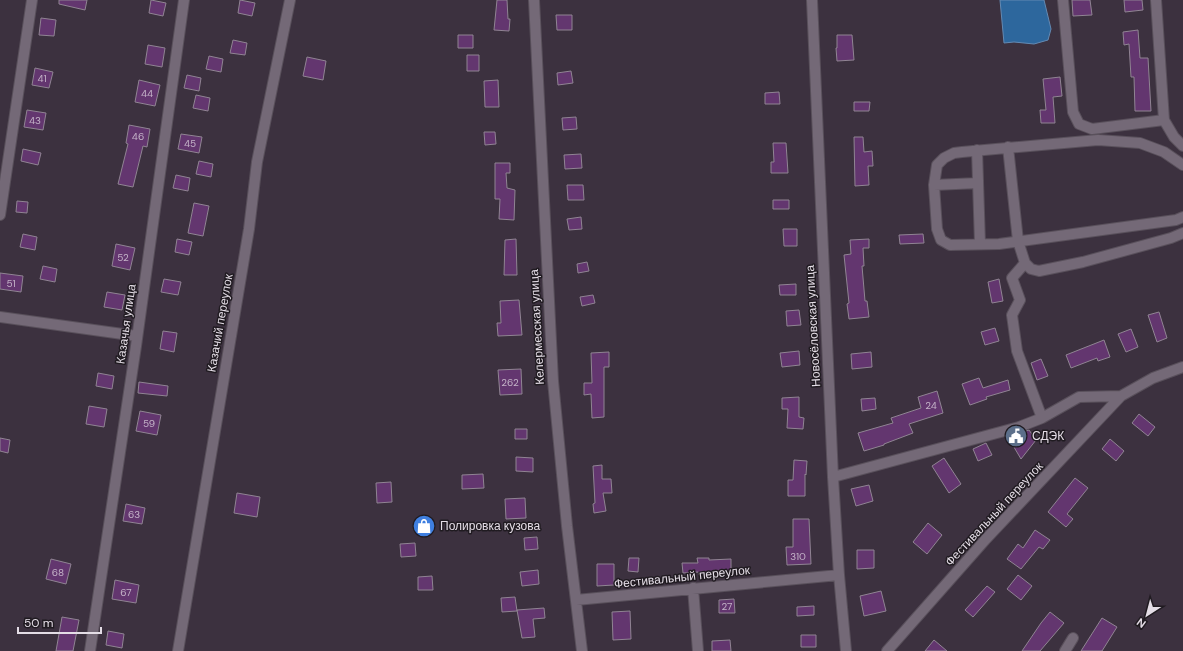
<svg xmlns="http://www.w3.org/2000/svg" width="1183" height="651" font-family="'DM Sans',sans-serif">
  <rect width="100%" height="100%" fill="#3c313f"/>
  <path fill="#2d679d" stroke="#648ab3" d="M1000,0H1044L1051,29L1048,40L1034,44L1014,42L1004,43Z"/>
  <path fill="#63366f" stroke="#908493" d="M59,0H87L85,10L59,4Z
    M151,0L166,3L163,16L149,13Z
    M240,0L255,3L252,16L238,13Z
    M497,0H507L508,19H510L509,31L494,30Z
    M1072,0H1090L1092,15L1073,16Z
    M1124,0H1142L1143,10L1125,12Z
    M556,15H572V30H557Z
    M41,18L56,20L54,36L39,35Z
    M1138,30L1140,58H1148L1151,111H1135L1134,77H1131L1129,44L1124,45L1123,32Z
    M458,35H473V48H458Z
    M837,35H852L854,60L837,61L836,48H837Z
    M233,40L247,43L245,55L230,53Z
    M148,45L165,48L162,67L145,64Z
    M467,55H479V71H467Z
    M209,56L223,59L221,72L206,69Z
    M307,57L326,61L323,80L303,76Z
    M35,68L53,72L49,88L32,85Z
    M571,71L573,83L558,85L557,73Z
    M187,75L201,78L199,91L184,88Z
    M1060,77L1062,96L1053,97L1055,123H1041L1040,110H1046L1043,79Z
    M139,80L160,85L155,106L135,102Z
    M498,80L499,107H485L484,81Z
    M779,92L780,104H765V93Z
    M196,95L210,98L208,111L193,108Z
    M854,102H870L869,111H854Z
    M27,110L46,113L43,130L24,127Z
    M576,117L577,129L563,130L562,118Z
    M129,125L150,129L147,147L143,146L133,187L118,184L128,144L126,143Z
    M484,132H495L496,144L485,145Z
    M181,134L202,137L199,153L178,149Z
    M854,137H863L864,152L872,151L873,166H868L869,185L855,186Z
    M773,143H786L788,173H771V162H774Z
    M23,149L41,153L38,165L21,161Z
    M581,154L582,168L565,169L564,155Z
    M199,161L213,164L211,177L196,174Z
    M495,163H510V173H506L507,188L515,190L514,220L499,219L500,199H495Z
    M176,175L190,178L188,191L173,188Z
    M567,185H583L584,200H568Z
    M773,200H789V209H773Z
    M17,201L28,202L27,213L16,212Z
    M194,203L209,206L203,236L188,233Z
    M581,217L582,229L569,230L567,219Z
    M783,229H797V246H784Z
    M23,234L37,237L35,250L20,247Z
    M923,234L924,243L900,244L899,235Z
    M177,239L192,242L189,255L175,252Z
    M516,239L517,275H504L505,240Z
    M869,239V248H863L864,266H862L865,301H867L869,317L849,319L847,304L849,303L844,255L851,254L850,240Z
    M116,244L135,248L130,270L112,266Z
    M587,262L589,271L578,273L577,264Z
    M43,266L57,269L55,282L40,279Z
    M0,273L23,276L21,292L0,289Z
    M164,279L181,282L178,295L161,292Z
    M999,279L1003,301L992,303L988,282Z
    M796,284V295H780L779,285Z
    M107,292L125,295L122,310L104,307Z
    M593,295L595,303L582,306L580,297Z
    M519,300L522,335L498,336L497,323H501L500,301Z
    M799,310L801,325L787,326L786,311Z
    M1159,312L1167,338L1157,342L1148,315Z
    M995,328L999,341L985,345L981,332Z
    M1131,329L1138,347L1126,352L1118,334Z
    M163,331L177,333L174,352L160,349Z
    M1104,340L1110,357L1098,361L1097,358L1071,368L1066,355Z
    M799,351L800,365L782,367L780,353Z
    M609,352V367H604V417L592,418L591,394L584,395V383H592L591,353Z
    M871,352L872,367L852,369L851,354Z
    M1041,359L1048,376L1037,380L1031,363Z
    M521,369L522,394L500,395L498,370Z
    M98,373L114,376L112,389L96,386Z
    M979,378L983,388L1008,380L1010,390L986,397L987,399L970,405L962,384Z
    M139,382L168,386L167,396L138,393Z
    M937,391L943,413L909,424L913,433L884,444V445L864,451L858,433L893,423L891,418L921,408L918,397Z
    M799,397V417L804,418L803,429L787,428L788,409H782V398Z
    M875,398L876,409L862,411L861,399Z
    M89,406L107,409L104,427L86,424Z
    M140,411L161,415L157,435L136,431Z
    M1139,414L1155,427L1148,436L1132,423Z
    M515,429H527V439H515Z
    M1029,430L1036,440L1021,459L1008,437Z
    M0,438L10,440L8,453L0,451Z
    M1110,439L1124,451L1116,461L1102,449Z
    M986,443L992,455L978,461L973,449Z
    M516,457L533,458V472L516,471Z
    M944,458L961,484L949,493L932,466Z
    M794,460L807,461L806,475L805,474V496H788V480H793Z
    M602,465V479H611L612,493H603L606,511L594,513L593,504L595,503L593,466Z
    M483,474L484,488L462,489V475Z
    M1075,478L1088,488L1067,514L1073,519L1066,527L1048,512Z
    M391,482L392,502L377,503L376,483Z
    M869,485L873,501L856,506L851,489Z
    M237,493L260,497L257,517L234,513Z
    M525,498L526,518L506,519L505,499Z
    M126,504L145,508L142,524L123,521Z
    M793,519H809L811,564L787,565L786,547H793Z
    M432,520V530L417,531V521Z
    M928,523L942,535L927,554L913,542Z
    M1035,530L1050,540L1043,549L1039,547L1021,569L1007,559L1018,544L1023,548Z
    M537,537L538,549L525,550L524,538Z
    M415,543L416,556L401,557L400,544Z
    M857,550H874V568L857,569Z
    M629,558H639L638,572L628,571Z
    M697,558H709V560L731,559V573L699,575L698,572L683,573L682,563H698Z
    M51,559L71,564L66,584L46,579Z
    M597,564H614V585L597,586Z
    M538,570L539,584L522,586L520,572Z
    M1018,575L1032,586L1021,600L1007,589Z
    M432,576L433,590H418V577Z
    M115,580L139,585L136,603L112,599Z
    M987,586L995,592L973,617L965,610Z
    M881,591L886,611L864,616L860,596Z
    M515,597L517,611L502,612L501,598Z
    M734,599L735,613H719V600Z
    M814,606V615L797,616V607Z
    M544,608L545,618L533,619L535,637L522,638L517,610Z
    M630,611L631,639L613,640L612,612Z
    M1050,612L1064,623L1040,651H1022L1041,623Z
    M62,617L79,620L73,651H56Z
    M1102,618L1117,627L1102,651H1081Z
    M108,631L124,634L122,648L106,645Z
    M801,635H816V647H801Z
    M730,640L731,651H712V641Z
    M934,640L947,651H925Z"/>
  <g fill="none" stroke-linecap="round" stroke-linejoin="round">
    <g stroke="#59505b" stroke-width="12">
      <path id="minor" d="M534,0L553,381L567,526L582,651
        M812,0L833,477L839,575L846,651
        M1063,0L1073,112L1079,124L1092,129L1164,120L1156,0
        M1164,120L1174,137L1183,146
        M1008,147L1018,241L1025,263L1031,269L1039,271L1083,262L1171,238L1183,233
        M977,150L980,244
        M1183,165L1164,152L1140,143L1098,140L962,152L954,153L944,158L937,165L934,185L937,229L941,240L950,245L999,244L1176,220L1183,217
        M934,185L978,183
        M0,215L32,0
        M1025,263L1012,278L1020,300L1012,315L1017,351L1042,418
        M0,317L137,336
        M833,477L1019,427L1042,418L1079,397L1121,396
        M693,588L698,651
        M576,600L839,575
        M90,651L136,346L184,0
        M178,651L249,229L257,162L290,0
        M887,651L985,540L1121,396L1153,378L1183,367
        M1065,651L1073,638"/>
    </g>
    <use href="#minor" stroke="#746977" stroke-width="10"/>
  </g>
  <defs>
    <g id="civic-disc" transform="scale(1.15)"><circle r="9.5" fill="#5c6f8a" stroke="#201b21"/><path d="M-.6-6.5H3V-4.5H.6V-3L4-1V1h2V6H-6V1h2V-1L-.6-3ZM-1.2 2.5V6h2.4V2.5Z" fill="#fff"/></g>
    <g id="shop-disc" transform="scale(1.15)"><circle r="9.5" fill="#3f7fe0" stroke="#201b21"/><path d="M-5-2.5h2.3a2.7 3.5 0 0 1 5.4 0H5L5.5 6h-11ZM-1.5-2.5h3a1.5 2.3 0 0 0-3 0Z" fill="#fff"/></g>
  </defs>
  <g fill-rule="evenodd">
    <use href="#civic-disc" x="1016" y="436"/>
    <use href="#shop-disc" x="424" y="526"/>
  </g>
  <g text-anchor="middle" stroke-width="3" stroke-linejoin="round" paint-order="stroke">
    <g font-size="10" fill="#c4b3c8">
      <text x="42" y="82">41</text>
      <text x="147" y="97">44</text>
      <text x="35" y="124">43</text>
      <text x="138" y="140">46</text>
      <text x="190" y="147">45</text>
      <text x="123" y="261">52</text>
      <text x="11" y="287">51</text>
      <text x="510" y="386">262</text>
      <text x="931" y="409">24</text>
      <text x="149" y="427">59</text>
      <text x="134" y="518">63</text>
      <text x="798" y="560">310</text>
      <text x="58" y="576">68</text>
      <text x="126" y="596">67</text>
      <text x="727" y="610">27</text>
    </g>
    <g font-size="12" fill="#e4dde6" stroke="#201b21">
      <text transform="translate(220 323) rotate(-80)" y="4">Казачий переулок</text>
      <text transform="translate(126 324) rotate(-82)" y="4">Казачья улица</text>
      <text transform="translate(813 326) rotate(-93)" y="4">Новосёловская улица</text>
      <text transform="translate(537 327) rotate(-93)" y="4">Келермесская улица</text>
      <text transform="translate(994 514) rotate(-47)" y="4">Фестивальный переулок</text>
      <text transform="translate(682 577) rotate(-6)" y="4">Фестивальный переулок</text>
    </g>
    <g font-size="12" fill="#e4dde6" stroke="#201b21" text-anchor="start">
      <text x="1032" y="440">СДЭК</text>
      <text x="440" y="530">Полировка кузова</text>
    </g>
  </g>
  <g transform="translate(1147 615) rotate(216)" stroke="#201b21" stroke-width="3" paint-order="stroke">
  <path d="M0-3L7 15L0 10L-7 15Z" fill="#e4dde6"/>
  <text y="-6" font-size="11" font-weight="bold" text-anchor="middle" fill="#e4dde6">N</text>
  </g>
  <path d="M18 627v6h83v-6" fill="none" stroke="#e4dde6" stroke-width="2"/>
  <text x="24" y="627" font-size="12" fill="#e4dde6" stroke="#201b21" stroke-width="3" paint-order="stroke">50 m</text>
</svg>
